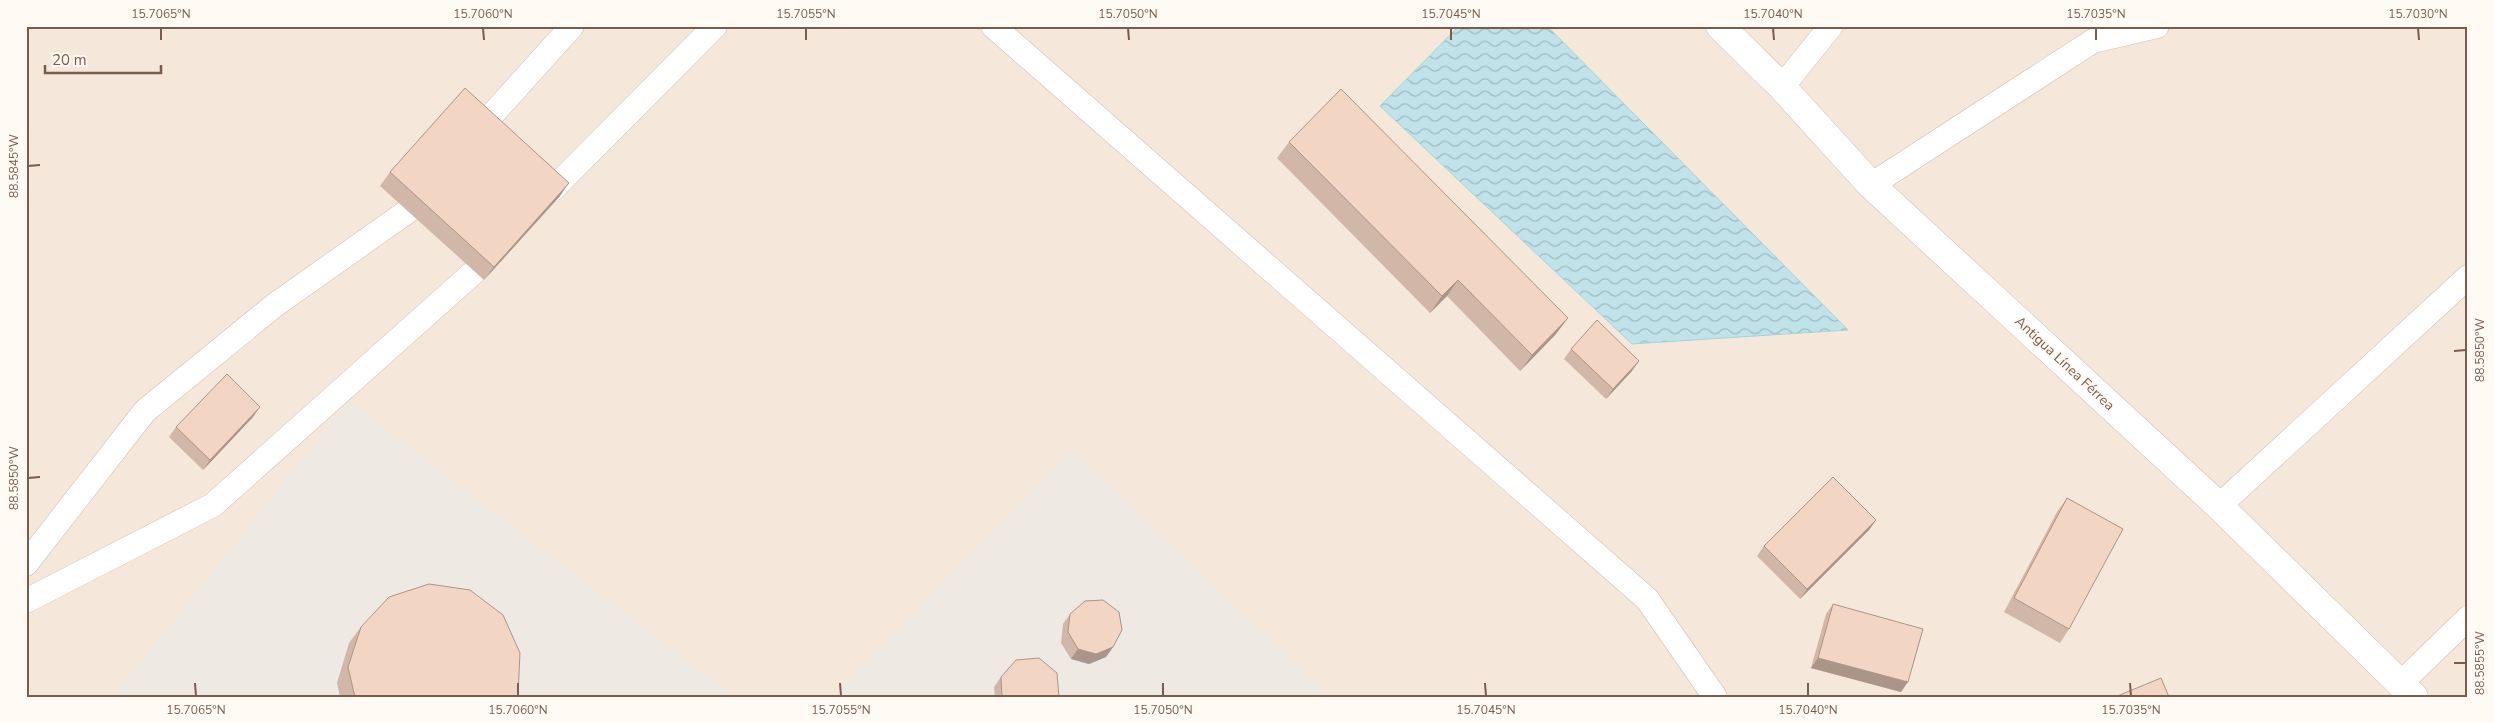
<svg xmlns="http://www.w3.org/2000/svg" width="2494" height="723" font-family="'Nunito Sans',sans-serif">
  <defs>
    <pattern id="water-waves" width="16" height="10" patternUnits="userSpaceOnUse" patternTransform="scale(1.25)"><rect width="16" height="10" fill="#bfe3e8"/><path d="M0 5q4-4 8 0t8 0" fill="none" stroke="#a0bbbe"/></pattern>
  </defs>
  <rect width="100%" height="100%" fill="#fdf6ec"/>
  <path fill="#f5e8da" d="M26,26H2468V697H26Z"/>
  <path fill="#efe9e4" d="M349,401L734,697H113Z
    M1072,450L1331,697H832Z"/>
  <path fill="url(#water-waves)" stroke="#a5d3da" d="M1459,26H1547L1848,330L1632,344L1380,106Z"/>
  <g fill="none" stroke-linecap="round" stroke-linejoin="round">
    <g stroke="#d1beb0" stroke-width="25">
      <path id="lane" d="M993,26L1647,599L1715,697
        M1782,87L1831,26
        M482,126L572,26
        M1871,185L2093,41L2157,26
        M552,190L715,26
        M2219,506L2468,277
        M26,564L145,411L275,305L408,211
        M26,601L213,505L474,272
        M2400,684L2468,618"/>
    </g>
    <g stroke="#d1beb0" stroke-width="29">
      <path id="street" d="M1720,26L1782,87L1871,185L2219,506L2414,697"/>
    </g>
    <use href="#lane" stroke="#fff" stroke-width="24"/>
    <use href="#street" stroke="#fff" stroke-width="28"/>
  </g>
  <path fill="#d1b7a8" d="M1289,142L1556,334L1520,371L1447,296L1430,313L1277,158Z
    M390,172L560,196L484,280L380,186Z
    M1571,349L1632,371L1606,399L1564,359Z
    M253,417L203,470L169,437L176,427Z
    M2067,498L2069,629L2060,643L2004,612L2057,512Z
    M1876,520L1869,530L1800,599L1757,556L1764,546Z
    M1833,604L1901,692L1811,668L1826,614Z
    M1070,614L1113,647L1106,657L1089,664L1071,659L1061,643L1063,624Z
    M361,627L517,697H340L337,683L349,643Z
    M1001,677L1059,697H995L994,687Z"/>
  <path fill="#aa9588" d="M569,183L560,196L484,280L494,267Z
    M1458,280L1447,296L1430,313L1442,296Z
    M1568,318L1556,334L1520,371L1532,355Z
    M1639,361L1632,371L1606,399L1613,389Z
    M260,407L253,417L203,470L210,460Z
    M1876,520L1869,530L1800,599L1807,589Z
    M1113,647L1106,657L1089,664L1071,659L1078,649Z
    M1818,658L1908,682L1901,692L1811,668Z"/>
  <path fill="#f3d5c3" stroke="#aa9588" d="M465,88L569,183L494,267L390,172Z
    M1341,89L1568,318L1532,355L1458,280L1442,296L1289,142Z
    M1597,320L1639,361L1613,389L1571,349Z
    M227,374L260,407L210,460L176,427Z
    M1833,477L1876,520L1807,589L1764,546Z
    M2067,498L2123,529L2069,629L2014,598Z
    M429,584L470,590L503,615L520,653L518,695L517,697H355L348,667L361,627L389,597Z
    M1103,600L1119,612L1122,630L1113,647L1096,654L1078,649L1068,632L1070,614L1085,601Z
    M1833,604L1923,629L1908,682L1818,658Z
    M1039,658L1057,673L1059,697H1002L1001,677L1016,660Z
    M2161,678L2169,697H2115Z"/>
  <path fill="none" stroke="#7a5c4d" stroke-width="2" d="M161,28V40M483,28L484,40M806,28V40M1128,28L1129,40M1451,28V40M1773,28L1774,40M2096,28V40M2418,28L2419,40M28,166L40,165M2454,351L2466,350M28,478L40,477M2454,663H2466M195,683L196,696M518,683V696M840,683L841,696M1163,683V696M1485,683L1486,696M1808,683V696M2130,683L2131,696"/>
  <g text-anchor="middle" stroke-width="4" stroke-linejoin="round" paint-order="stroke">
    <g font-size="14" fill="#7a5c4d" stroke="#fffaf3">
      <text transform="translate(2065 363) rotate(43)" y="5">Antigua Línea Férrea</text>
    </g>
  </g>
  <rect width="2494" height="723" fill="none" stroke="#fffaf3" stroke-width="55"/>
  <path d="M45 65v8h116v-8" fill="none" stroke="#7a5c4d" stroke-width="2.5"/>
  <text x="52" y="65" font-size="15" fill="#7a5c4d" stroke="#fffaf3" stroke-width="4" paint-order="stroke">20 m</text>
  <rect x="28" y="28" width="2438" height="668" fill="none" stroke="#7a5c4d" stroke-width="2"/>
  <g font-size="12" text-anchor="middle" fill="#7a5c4d">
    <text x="161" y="18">15.7065°N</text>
    <text x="483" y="18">15.7060°N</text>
    <text x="806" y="18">15.7055°N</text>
    <text x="1128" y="18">15.7050°N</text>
    <text x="1451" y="18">15.7045°N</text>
    <text x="1773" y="18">15.7040°N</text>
    <text x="2096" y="18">15.7035°N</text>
    <text x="2418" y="18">15.7030°N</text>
    <text transform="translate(14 166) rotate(-90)" y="4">88.5845°W</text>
    <text transform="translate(2480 350) rotate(-90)" y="4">88.5850°W</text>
    <text transform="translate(14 478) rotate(-90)" y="4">88.5850°W</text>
    <text transform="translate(2480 663) rotate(-90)" y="4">88.5855°W</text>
    <text x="196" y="714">15.7065°N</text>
    <text x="518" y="714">15.7060°N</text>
    <text x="841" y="714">15.7055°N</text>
    <text x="1163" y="714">15.7050°N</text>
    <text x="1486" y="714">15.7045°N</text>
    <text x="1808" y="714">15.7040°N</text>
    <text x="2131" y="714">15.7035°N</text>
  </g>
</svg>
